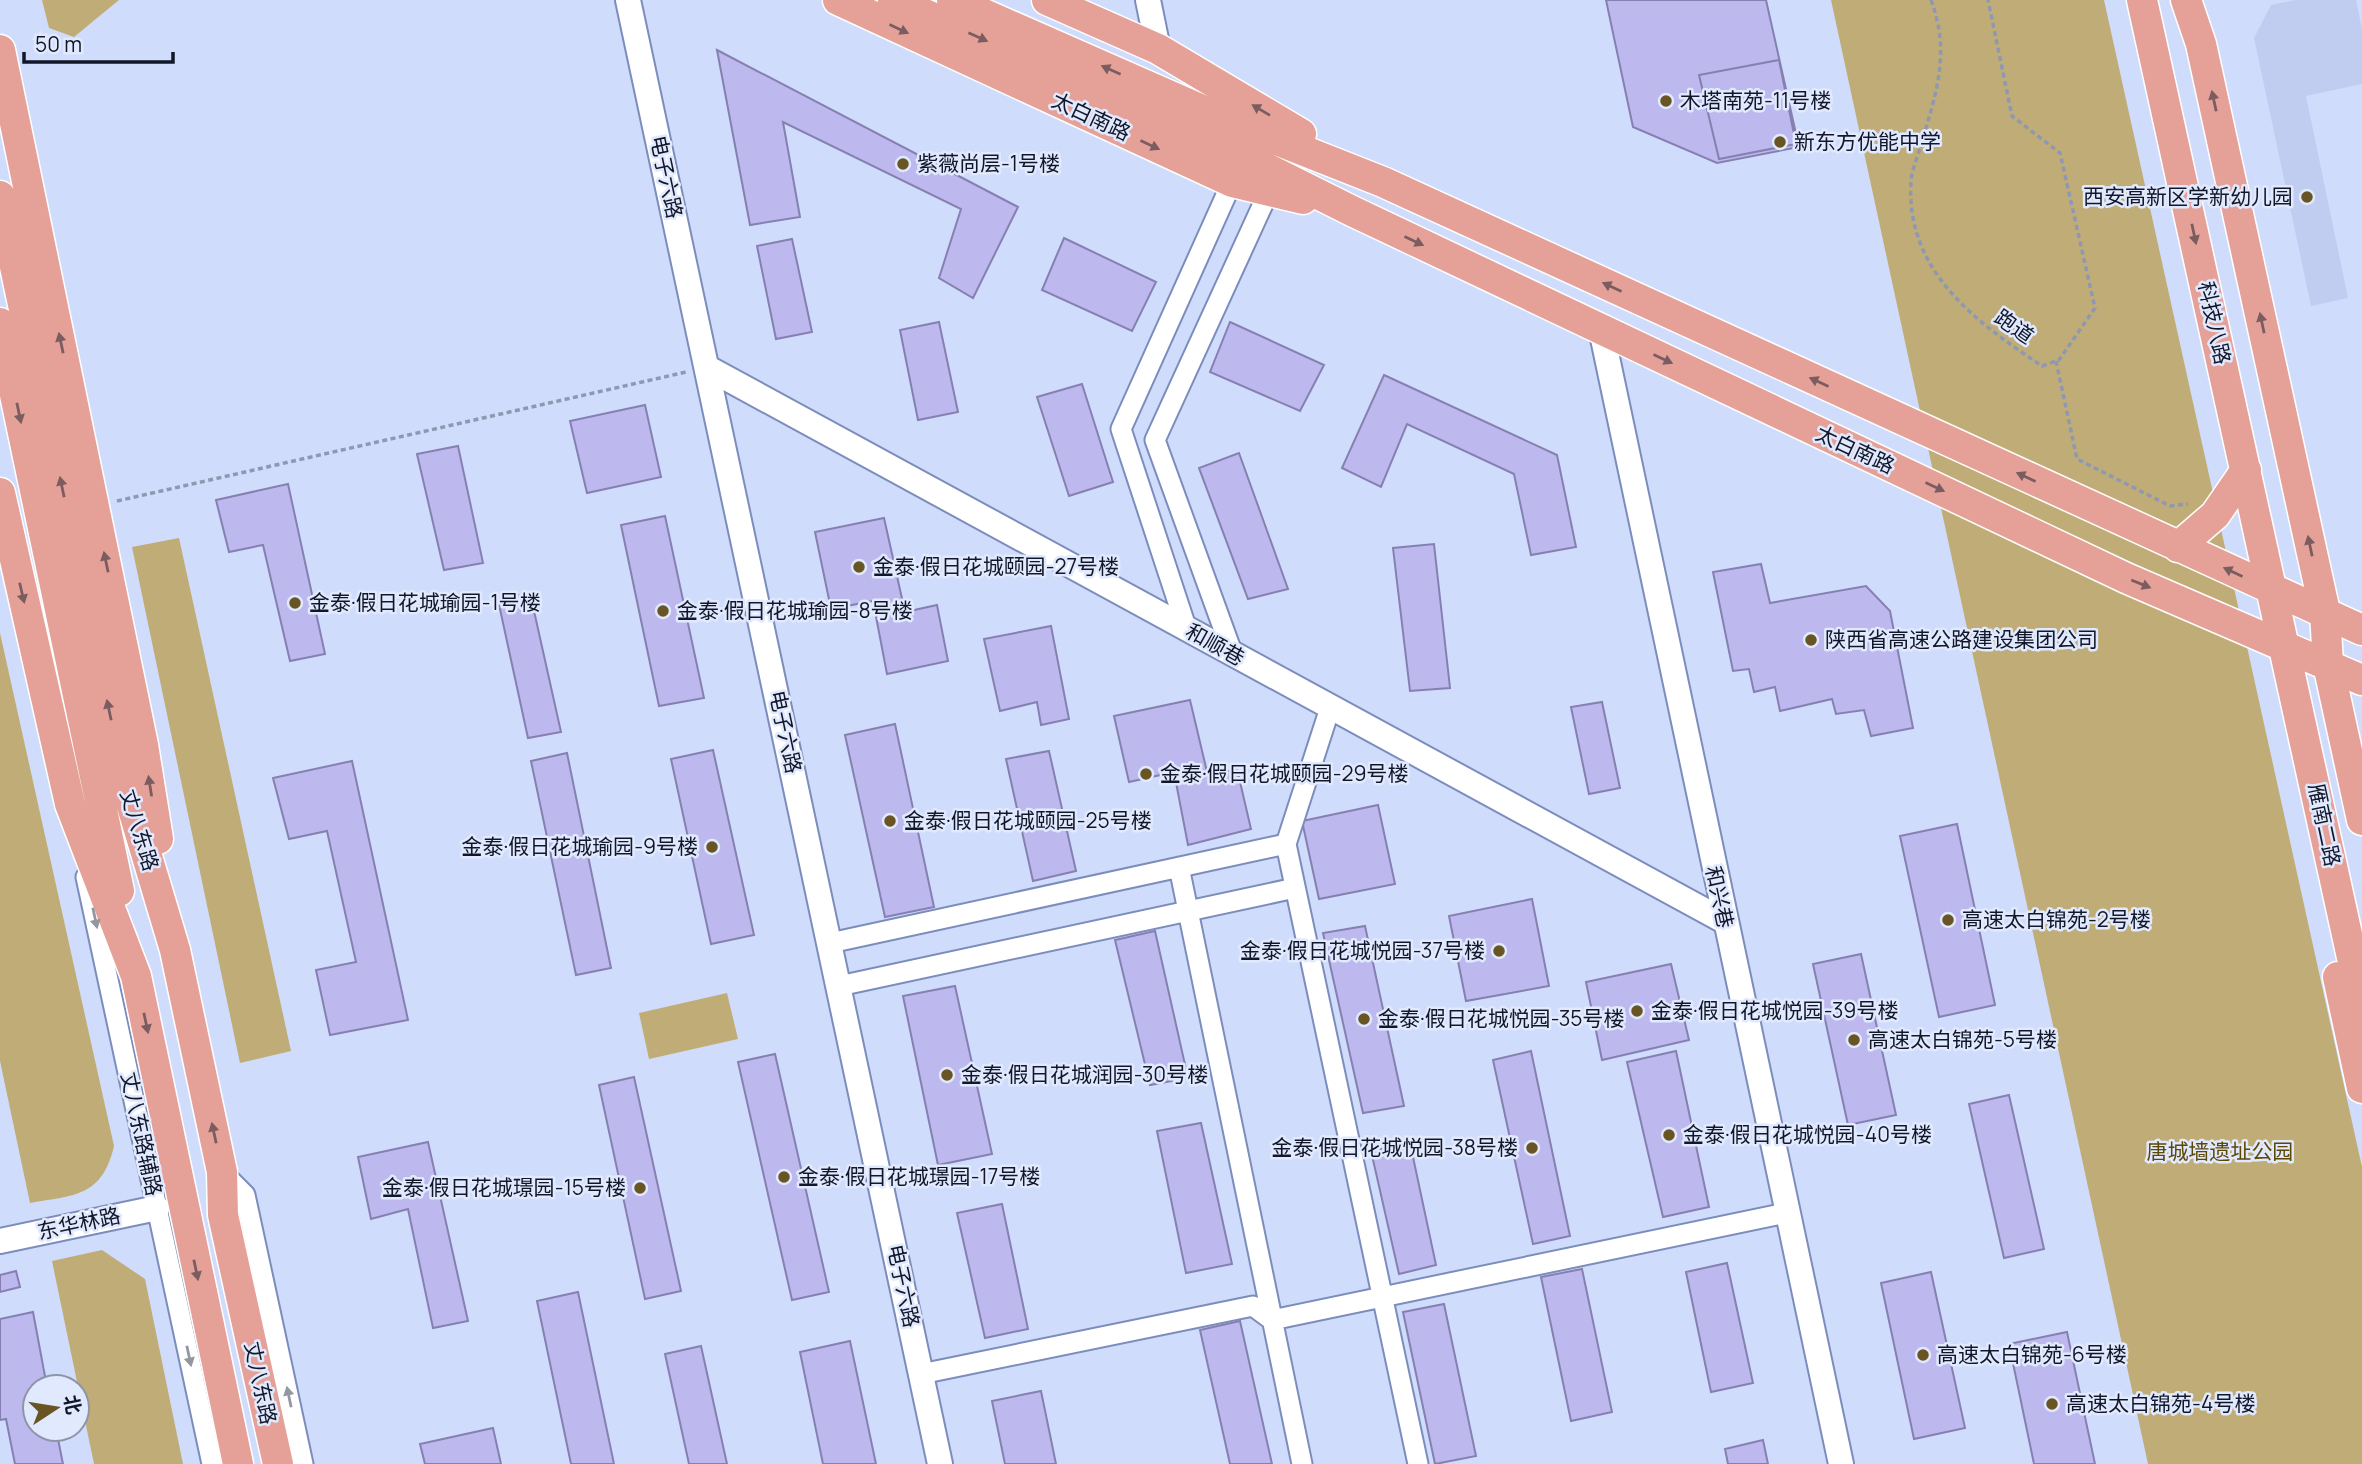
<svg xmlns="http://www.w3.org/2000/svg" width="2362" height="1464" font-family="Manrope,'Noto Sans SC',sans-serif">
  <rect width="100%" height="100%" fill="#d0dcfb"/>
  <path fill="#c1cdf0" d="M2295,0H2356L2362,29V84L2306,96L2348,298L2311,306L2254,38L2271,5Z"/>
  <path fill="#c0ac76" d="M42,0H119L74,37L49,28Z
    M1831,0H2104L2362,1167V1464H2148Z
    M179,538L291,1051L240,1063L132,547Z
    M0,633L114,1146C102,1197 75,1195 30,1203L0,1061Z
    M727,993L738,1039L649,1059L639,1013Z
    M102,1250L145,1279L183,1464H94L52,1261Z"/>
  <path fill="#bdb8ed" stroke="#8680b2" stroke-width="2" fill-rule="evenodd" d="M1606,0H1766L1799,147L1717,163L1633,127ZM1779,60L1796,144L1719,159L1699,75Z
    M717,50L1018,207L973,298L939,278L961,209L783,122L800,217L750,225Z
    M1779,60L1796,144L1719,159L1699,75Z
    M1064,238L1156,282L1132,331L1042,290Z
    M792,239L812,332L776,339L757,246Z
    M939,322L958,412L918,420L900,330Z
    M1230,322L1324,365L1300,411L1210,372Z
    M1384,375L1557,455L1576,547L1531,555L1514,474L1407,424L1381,487L1342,468Z
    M1082,384L1113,482L1069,496L1037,397Z
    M645,405L661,477L587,493L570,421Z
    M458,446L483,563L444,570L417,454Z
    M1239,453L1288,589L1248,599L1199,468Z
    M288,484L325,654L290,661L263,545L229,552L216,500Z
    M665,516L704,698L659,706L621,525Z
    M884,518L905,612L937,605L948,661L887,674L873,601L831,609L815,532Z
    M1434,544L1450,688L1410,691L1393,548Z
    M1761,564L1770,603L1866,586L1890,611L1913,728L1871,736L1864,710L1836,714L1832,699L1780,711L1775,687L1754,692L1749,669L1733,671L1713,572Z
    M530,593L561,732L528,738L498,600Z
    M1051,626L1069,719L1041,725L1037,702L1000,711L984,639Z
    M1190,700L1208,776L1237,769L1251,829L1188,845L1174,772L1129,782L1114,716Z
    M1602,702L1620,788L1589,794L1571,707Z
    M895,724L934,907L885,917L845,735Z
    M713,750L754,935L711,944L671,759Z
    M1049,751L1076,871L1033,881L1006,759Z
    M567,753L611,968L576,975L531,761Z
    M352,761L408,1020L330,1035L316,970L356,962L327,831L289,839L273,778Z
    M1378,805L1395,884L1319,899L1302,821Z
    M1957,824L1995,1005L1939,1017L1900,836Z
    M1532,899L1549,986L1466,1001L1449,916Z
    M1365,926L1404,1106L1363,1113L1323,933Z
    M1155,931L1188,1078L1150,1085L1115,940Z
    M1861,954L1896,1115L1848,1125L1813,964Z
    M1671,964L1689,1040L1602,1060L1586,982Z
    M955,986L992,1154L938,1165L903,996Z
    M1531,1051L1570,1236L1533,1244L1493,1060Z
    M1676,1051L1709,1207L1663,1217L1627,1062Z
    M775,1054L829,1292L792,1300L738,1062Z
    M634,1077L681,1291L645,1299L599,1085Z
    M2009,1095L2044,1249L2004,1258L1969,1104Z
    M1201,1123L1232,1264L1186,1273L1157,1131Z
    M428,1142L468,1321L433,1328L408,1209L371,1219L358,1157Z
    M1410,1143L1436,1265L1399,1274L1371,1151Z
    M1002,1204L1028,1329L985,1338L957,1213Z
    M1727,1263L1753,1383L1711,1392L1686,1272Z
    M1582,1269L1612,1412L1571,1421L1541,1277Z
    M16,1271L20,1287L0,1292V1275Z
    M1931,1272L1965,1428L1914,1439L1881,1283Z
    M578,1292L614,1464H571L537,1301Z
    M1444,1304L1476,1456L1435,1464L1403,1312Z
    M33,1312L47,1387H35V1429H56L63,1464H15L6,1419L0,1420V1319Z
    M1240,1321L1272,1464H1230L1200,1330Z
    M2067,1332L2095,1464H2034L2009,1344Z
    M850,1341L876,1464H823L800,1352Z
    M701,1346L727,1464H689L665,1354Z
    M1041,1391L1056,1464H1005L992,1401Z
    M493,1428L501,1464H425L420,1444Z
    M1763,1440L1768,1464H1728L1725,1449Z"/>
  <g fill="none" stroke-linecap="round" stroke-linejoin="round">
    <g stroke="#7c8dbd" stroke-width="23">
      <path id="minor" d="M1187,630L1121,429L1232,182
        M1233,655L1155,440L1269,191
        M1330,708L1286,844L1418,1464
        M1179,867L1302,1464
        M86,877L212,1464
        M830,943L1286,844
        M839,986L1295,888
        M222,1172L245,1195L303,1464
        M921,1374L1253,1306L1272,1320L1786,1213"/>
    </g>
    <g stroke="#7c8dbd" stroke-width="28">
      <path id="tertiary" d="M628,0L940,1464
        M1148,0L1158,49
        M1601,329L1841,1464
        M708,368L1724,921
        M0,1241L157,1208"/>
    </g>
    <g stroke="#fff" stroke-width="33">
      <path id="primary" d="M838,0L1232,182L1303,199
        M893,0L1208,139L1352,211L2126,578L2362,680
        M952,0L1218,117L1383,182L2362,630
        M1047,0L1158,49L1301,134
        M2142,0L2362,1003
        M2186,0L2201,44L2312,553L2325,612L2328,664L2362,820
        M0,50L143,745L158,839
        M0,196L123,776L175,950L222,1172L223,1215L278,1464
        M0,323L119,891
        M0,493L70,804L136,976L238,1464
        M2178,547L2215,515L2246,470
        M2338,977L2362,1088"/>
    </g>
    <path stroke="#8e98b2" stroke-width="3.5" stroke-dasharray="5 3.5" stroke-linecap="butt" d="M1931,0C1951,54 1936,93 1921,145C1918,156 1912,169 1911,181C1905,271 1976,322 2042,366L2059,360L2095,308L2060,153L2012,116L1988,0
      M2056,361L2077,459L2170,506L2188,504
      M117,501L686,372"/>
    <use href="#minor" stroke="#fff" stroke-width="19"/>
    <use href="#tertiary" stroke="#fff" stroke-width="24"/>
    <use href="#primary" stroke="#e5a198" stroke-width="30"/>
  </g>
  <defs><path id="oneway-solid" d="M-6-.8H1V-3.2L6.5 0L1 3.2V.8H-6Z" transform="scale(1.75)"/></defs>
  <g fill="#7b5c60">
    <use href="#oneway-solid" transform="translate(899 29) rotate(25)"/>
    <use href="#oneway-solid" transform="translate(978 37) rotate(24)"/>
    <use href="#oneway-solid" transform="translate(1111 70) rotate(-156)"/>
    <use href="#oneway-solid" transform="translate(2214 101) rotate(-102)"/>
    <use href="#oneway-solid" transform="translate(1261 110) rotate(-149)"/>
    <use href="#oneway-solid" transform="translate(1150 145) rotate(25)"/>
    <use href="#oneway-solid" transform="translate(2194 234) rotate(78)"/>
    <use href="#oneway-solid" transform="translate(1414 241) rotate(25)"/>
    <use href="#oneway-solid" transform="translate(1612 287) rotate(-155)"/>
    <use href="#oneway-solid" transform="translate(2262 323) rotate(-102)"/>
    <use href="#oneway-solid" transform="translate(61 343) rotate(-102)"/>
    <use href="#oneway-solid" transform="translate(1663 359) rotate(25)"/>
    <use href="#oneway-solid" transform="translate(1819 382) rotate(-155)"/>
    <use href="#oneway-solid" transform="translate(19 413) rotate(78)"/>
    <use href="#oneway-solid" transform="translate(2026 477) rotate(-155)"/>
    <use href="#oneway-solid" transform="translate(62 487) rotate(-102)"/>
    <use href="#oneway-solid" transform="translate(1935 487) rotate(25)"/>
    <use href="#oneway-solid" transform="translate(2310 546) rotate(-102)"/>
    <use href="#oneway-solid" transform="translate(106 562) rotate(-102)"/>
    <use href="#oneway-solid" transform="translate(2233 572) rotate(-155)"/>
    <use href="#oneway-solid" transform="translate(2141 584) rotate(22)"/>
    <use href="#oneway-solid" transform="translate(22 593) rotate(77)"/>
    <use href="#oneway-solid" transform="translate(109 710) rotate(-102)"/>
    <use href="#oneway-solid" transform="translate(150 786) rotate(-99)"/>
    <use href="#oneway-solid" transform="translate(146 1023) rotate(78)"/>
    <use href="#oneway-solid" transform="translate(214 1133) rotate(-102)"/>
    <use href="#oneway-solid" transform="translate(196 1270) rotate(78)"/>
  </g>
  <g fill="#94979f">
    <use href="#oneway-solid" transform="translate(95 918) rotate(78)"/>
    <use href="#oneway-solid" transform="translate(189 1356) rotate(78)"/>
    <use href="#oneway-solid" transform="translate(289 1397) rotate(-102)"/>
  </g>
  <g fill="#685523" stroke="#e1e9fe" stroke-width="2.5">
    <circle cx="1666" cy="101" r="7"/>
    <circle cx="1780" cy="142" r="7"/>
    <circle cx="903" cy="164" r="7"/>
    <circle cx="2307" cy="197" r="7"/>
    <circle cx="859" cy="567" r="7"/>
    <circle cx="295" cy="603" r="7"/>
    <circle cx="663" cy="611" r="7"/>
    <circle cx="1811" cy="640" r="7"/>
    <circle cx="1146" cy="774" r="7"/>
    <circle cx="890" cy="821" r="7"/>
    <circle cx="712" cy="847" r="7"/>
    <circle cx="1948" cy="920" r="7"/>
    <circle cx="1499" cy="951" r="7"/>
    <circle cx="1637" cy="1011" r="7"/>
    <circle cx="1364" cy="1019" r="7"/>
    <circle cx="1854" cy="1040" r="7"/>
    <circle cx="947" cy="1075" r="7"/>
    <circle cx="1669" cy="1135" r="7"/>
    <circle cx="1532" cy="1148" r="7"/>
    <circle cx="784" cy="1177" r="7"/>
    <circle cx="640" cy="1188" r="7"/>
    <circle cx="1923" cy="1355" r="7"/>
    <circle cx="2052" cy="1404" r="7"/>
  </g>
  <g text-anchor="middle" stroke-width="5" stroke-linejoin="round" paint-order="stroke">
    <g font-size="21" fill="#111729" stroke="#e1e9fe" text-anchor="start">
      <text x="1680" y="108">木塔南苑-11号楼</text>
      <text x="1794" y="149">新东方优能中学</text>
      <text x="917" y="171">紫薇尚层-1号楼</text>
      <text x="2293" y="204" text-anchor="end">西安高新区学新幼儿园</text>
      <text x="873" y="574">金泰·假日花城颐园-27号楼</text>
      <text x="309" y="610">金泰·假日花城瑜园-1号楼</text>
      <text x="677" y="618">金泰·假日花城瑜园-8号楼</text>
      <text x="1825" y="647">陕西省高速公路建设集团公司</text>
      <text x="1160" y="781">金泰·假日花城颐园-29号楼</text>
      <text x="904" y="828">金泰·假日花城颐园-25号楼</text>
      <text x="698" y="854" text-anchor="end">金泰·假日花城瑜园-9号楼</text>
      <text x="1962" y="927">高速太白锦苑-2号楼</text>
      <text x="1485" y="958" text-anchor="end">金泰·假日花城悦园-37号楼</text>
      <text x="1651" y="1018">金泰·假日花城悦园-39号楼</text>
      <text x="1378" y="1026">金泰·假日花城悦园-35号楼</text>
      <text x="1868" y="1047">高速太白锦苑-5号楼</text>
      <text x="961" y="1082">金泰·假日花城润园-30号楼</text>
      <text x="1683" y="1142">金泰·假日花城悦园-40号楼</text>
      <text x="1518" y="1155" text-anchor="end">金泰·假日花城悦园-38号楼</text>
      <text x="798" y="1184">金泰·假日花城璟园-17号楼</text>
      <text x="626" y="1195" text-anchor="end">金泰·假日花城璟园-15号楼</text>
      <text x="1937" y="1362">高速太白锦苑-6号楼</text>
      <text x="2066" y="1411">高速太白锦苑-4号楼</text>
    </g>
    <g font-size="21" fill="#111729" stroke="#e1e9fe">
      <text transform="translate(1091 117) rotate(25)" y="7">太白南路</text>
      <text transform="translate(666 177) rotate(78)" y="7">电子六路</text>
      <text transform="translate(2214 323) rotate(78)" y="7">科技八路</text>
      <text transform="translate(2014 327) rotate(35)" y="7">跑道</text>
      <text transform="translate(1855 450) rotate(25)" y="7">太白南路</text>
      <text transform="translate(1215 645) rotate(29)" y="7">和顺巷</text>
      <text transform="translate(785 732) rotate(78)" y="7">电子六路</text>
      <text transform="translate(2324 825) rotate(78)" y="7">雁南二路</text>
      <text transform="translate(139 830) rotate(73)" y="7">丈八东路</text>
      <text transform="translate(1719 897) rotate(78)" y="7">和兴巷</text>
      <text transform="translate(141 1134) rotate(78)" y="7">丈八东路辅路</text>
      <text transform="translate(79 1224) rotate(-12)" y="7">东华林路</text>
      <text transform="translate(903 1286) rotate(78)" y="7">电子六路</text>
      <text transform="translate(260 1383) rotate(78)" y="7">丈八东路</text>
    </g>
    <g font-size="21" fill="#5c4805" stroke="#e1e9fe">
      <text x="2220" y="1159">唐城墙遗址公园</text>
    </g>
  </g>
  <g transform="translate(56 1408) rotate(78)"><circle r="33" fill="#e1e9fe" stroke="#8e95a9" stroke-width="2"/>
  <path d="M0-5L12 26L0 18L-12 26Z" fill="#685523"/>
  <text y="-10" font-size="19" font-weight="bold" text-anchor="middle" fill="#111729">北</text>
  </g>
  <path d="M24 52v10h149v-10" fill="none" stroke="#111729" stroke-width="3.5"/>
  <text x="35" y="52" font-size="21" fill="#111729" stroke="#e1e9fe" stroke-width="5" paint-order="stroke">50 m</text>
</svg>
